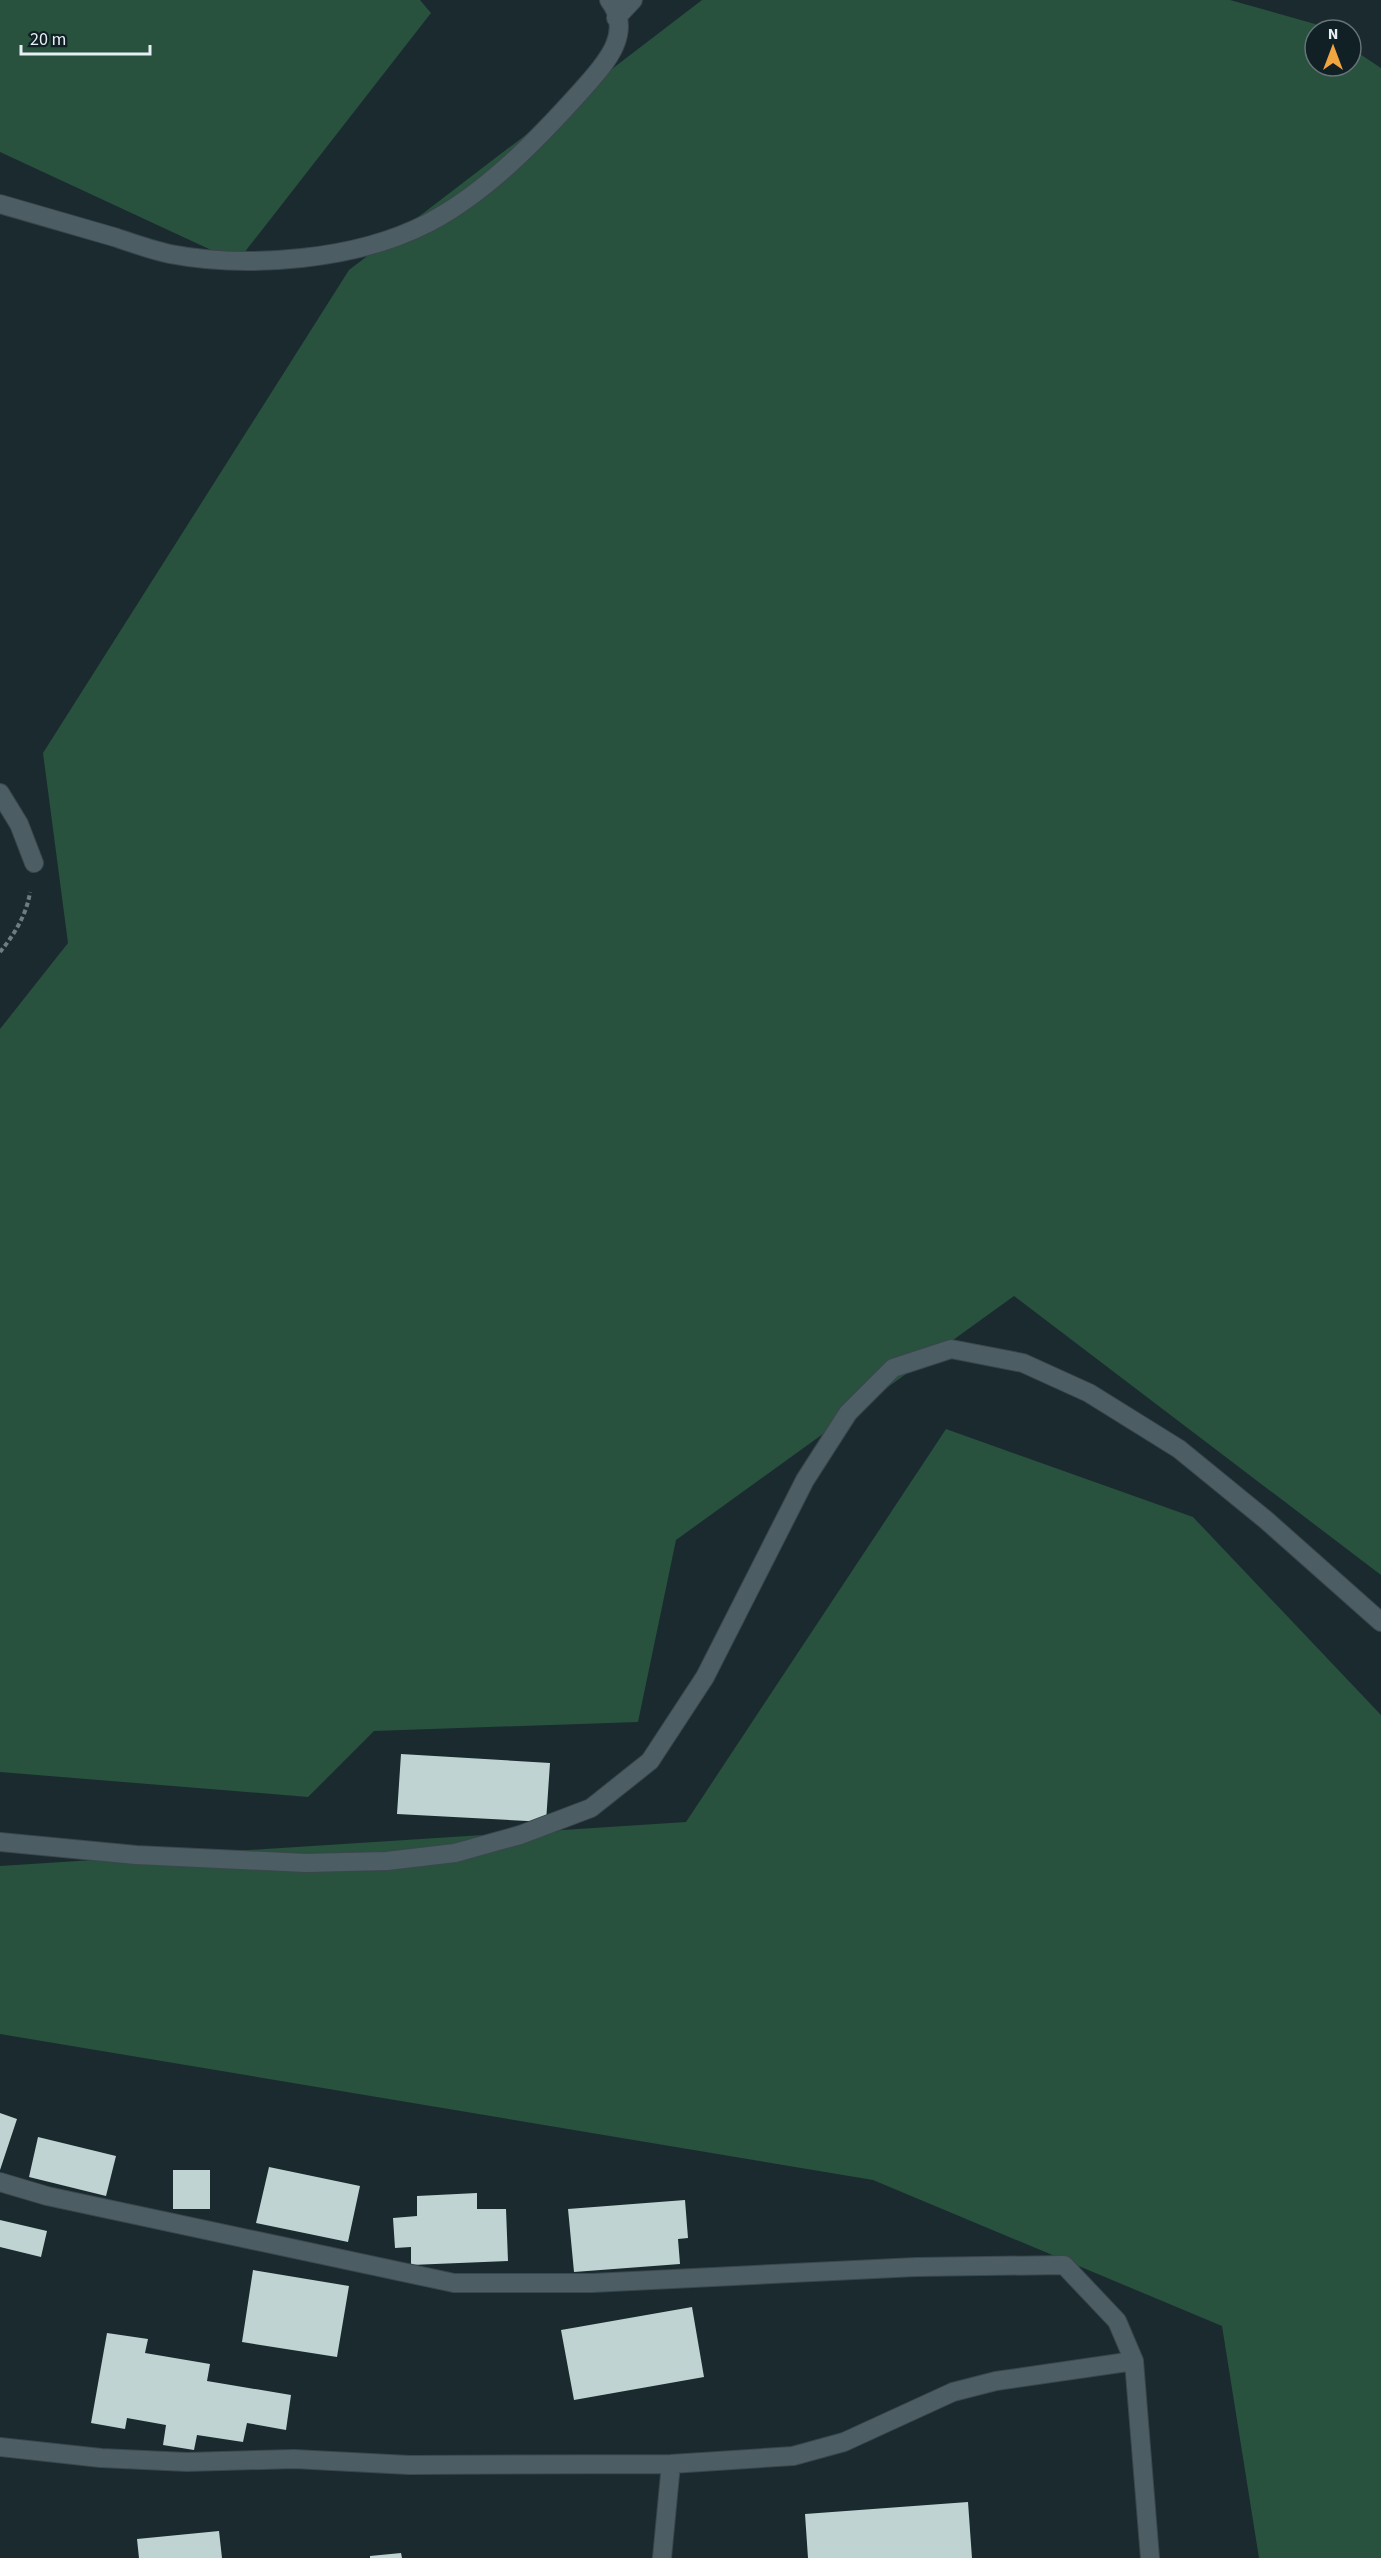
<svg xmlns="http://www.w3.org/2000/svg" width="1381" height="2558" font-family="'Source Sans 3',sans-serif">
  <rect width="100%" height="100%" fill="#1a2a2f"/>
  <path fill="#28513e" d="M0,0H420L431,13L237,262L0,152Z
    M702,0H1230L1315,24L1324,30H1315V66H1351V48L1381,68V1575L1014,1296L676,1540L638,1722L374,1731L308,1797L0,1772V1029L68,943L43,753L349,270Z
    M946,1429L1193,1517L1381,1715V2558H1259L1222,2326L873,2180L0,2034V1866L686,1822Z"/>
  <path fill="#bed3d2" d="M401,1754L550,1763L546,1822L397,1814Z
    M0,2113L17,2119L0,2170Z
    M38,2137L116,2156L106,2196L29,2177Z
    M269,2167L360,2186L348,2242L256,2223Z
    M173,2170H210V2209H173Z
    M477,2193V2209H506L508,2261L411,2265V2247L395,2248L393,2218L417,2216V2196Z
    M685,2200L688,2238L678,2239L680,2264L574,2272L568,2209Z
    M0,2220L47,2231L41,2257L0,2247Z
    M253,2270L349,2286L337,2357L242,2342Z
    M692,2307L704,2377L574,2400L561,2330Z
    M107,2333L148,2339L145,2353L210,2364L207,2381L291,2395L286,2430L247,2423L243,2442L197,2435L194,2450L163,2445L166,2425L127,2418L125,2429L91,2423Z
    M968,2502L972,2558H808L805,2514Z
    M219,2531L222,2558H139L137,2539Z
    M401,2553L402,2558H370V2556Z"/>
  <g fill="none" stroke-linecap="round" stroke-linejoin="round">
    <g stroke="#3a474c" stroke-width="20">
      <path id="minor" d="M616,18L633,0
        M0,204C38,215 76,226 114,237C132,243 151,250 170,254C248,269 357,260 428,223C486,193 539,138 582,90C604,65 635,33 609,0
        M0,793L19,824L34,863
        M0,1842L136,1855L306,1863L387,1861L455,1853L520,1835L591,1808L650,1761L705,1677L805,1480L848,1413L893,1368L951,1349L1023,1363L1089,1393L1179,1449L1266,1520L1381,1622
        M0,2182L47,2196L454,2283H592L916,2267L1064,2265L1117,2321L1134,2361L1150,2558
        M0,2447L101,2458L187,2462L294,2459L409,2465L671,2464L793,2456L844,2442L953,2392L996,2381L1134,2361
        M662,2558L671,2464"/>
    </g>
    <path stroke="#6f7c81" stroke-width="4" stroke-dasharray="4.5 3" stroke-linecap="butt" d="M0,952C14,935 27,914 30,892"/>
    <use href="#minor" stroke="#4c5e64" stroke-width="18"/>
  </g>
  <g transform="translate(1333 48)"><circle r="28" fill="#102025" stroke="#667378" stroke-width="1.5"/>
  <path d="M0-4.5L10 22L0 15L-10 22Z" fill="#f1a540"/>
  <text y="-9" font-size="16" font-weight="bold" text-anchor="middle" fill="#e6f0f4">N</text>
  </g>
  <path d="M21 45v9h129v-9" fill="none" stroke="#e6f0f4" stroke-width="3"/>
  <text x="30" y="45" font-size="18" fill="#e6f0f4" stroke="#102025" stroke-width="4.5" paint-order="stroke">20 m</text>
</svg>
